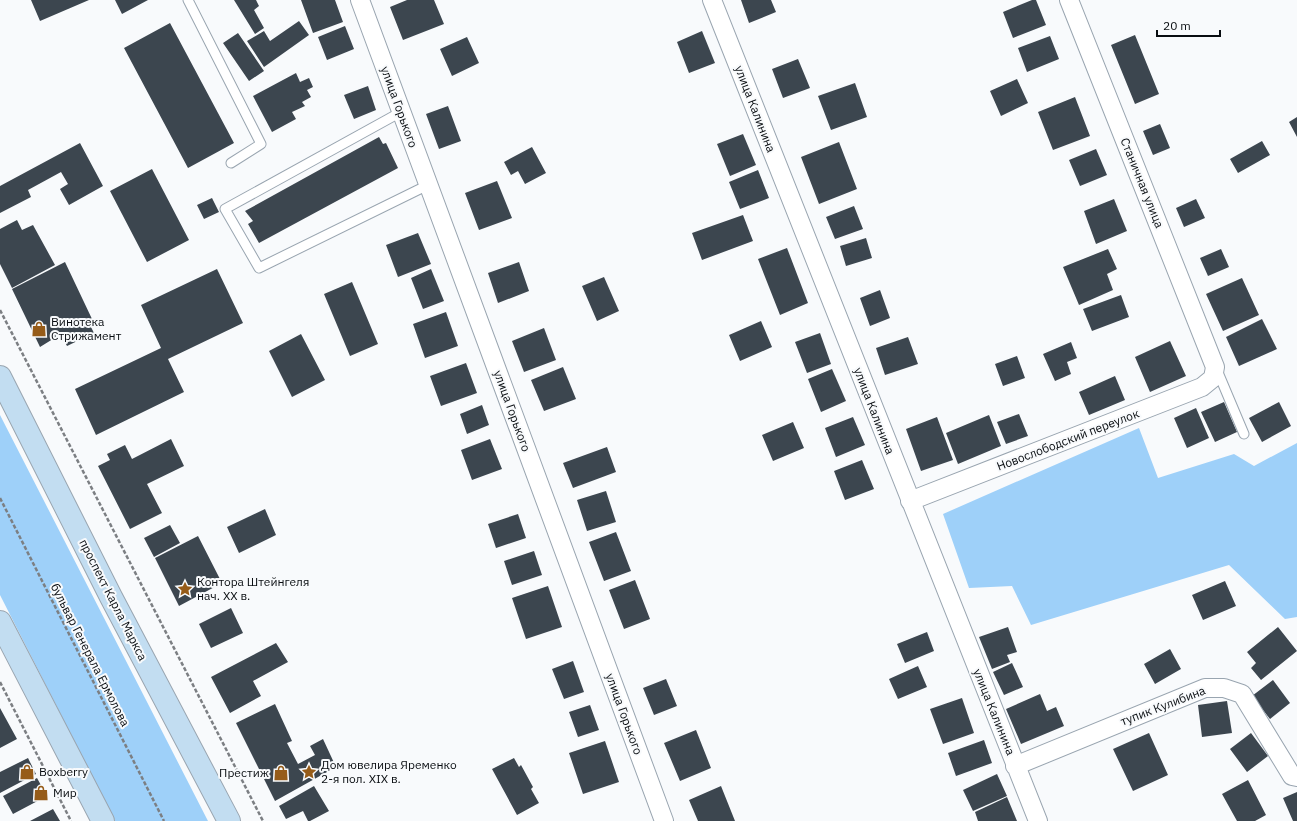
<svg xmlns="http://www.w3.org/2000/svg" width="1297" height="821" font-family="'IBM Plex Sans',sans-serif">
  <rect width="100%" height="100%" fill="#f8fafc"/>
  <path fill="#9ed0f9" d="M0,415L208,821H115L0,595Z
    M1139,428L1158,478L1234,454L1254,466L1297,443V617L1285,619L1229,565L1031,625L1012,586L969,588L943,514Z"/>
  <path fill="#3c464f" d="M31,0H89L40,21Z
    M115,0H148L122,14Z
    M234,0H256L259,6L254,10L264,28L255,34Z
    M301,0H335L343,22L313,33Z
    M407,0H434L444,24L403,40L390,7Z
    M741,0H771L776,12L749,23Z
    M1032,0H1036L1046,25L1013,38L1003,12Z
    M299,21L309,35L264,67L247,41L264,31L270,41Z
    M170,23L234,143L188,168L124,48Z
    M345,26L354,49L327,60L318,37Z
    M702,31L715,63L689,73L677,42Z
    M238,33L264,71L249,81L223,43Z
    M1135,35L1159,94L1135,104L1111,45Z
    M1050,36L1059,59L1027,72L1018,48Z
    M467,37L479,63L452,76L440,49Z
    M798,59L810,88L783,98L772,69Z
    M296,73L300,82L309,78L313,87L307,90L311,97L302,102L305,106L292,112L296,119L272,132L253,96Z
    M1017,79L1028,103L1001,116L990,91Z
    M855,83L867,117L831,130L818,96Z
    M368,86L376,110L354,119L344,95Z
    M1075,97L1090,136L1053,150L1038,112Z
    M448,106L461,141L439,149L426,114Z
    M1297,117V137L1289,122Z
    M1160,124L1170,148L1153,155L1143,131Z
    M743,134L756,165L730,176L717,144Z
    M379,137L383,144L386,143L398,168L259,243L248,224L253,221L245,211Z
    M1262,141L1270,155L1238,173L1230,159Z
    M839,142L857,189L819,204L801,157Z
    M80,143L103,186L69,205L60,189L68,184L61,172L28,190L31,197L0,213V186Z
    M532,147L546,173L525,184L518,171L511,175L504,162Z
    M1096,149L1107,175L1080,186L1069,160Z
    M152,169L189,240L147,262L110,191Z
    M758,170L769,198L740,209L729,182Z
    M497,181L512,218L479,230L465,193Z
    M212,198L219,212L204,219L197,205Z
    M1114,199L1127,231L1096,244L1084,211Z
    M1196,199L1205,218L1184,227L1176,208Z
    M854,206L863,229L835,239L826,217Z
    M743,215L753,241L702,260L692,233Z
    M17,220L22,230L33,225L55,265L12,288L0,264V229Z
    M418,233L431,264L398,277L386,245Z
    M866,238L872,258L846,266L840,246Z
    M787,248L808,303L780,315L758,259Z
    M1108,249L1117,269L1107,274L1113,290L1079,305L1063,267Z
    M1221,249L1229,267L1208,276L1200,258Z
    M65,262L92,319L88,321L94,333L67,346L61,334L40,347L12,289Z
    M519,262L529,291L498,303L488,273Z
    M217,269L243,323L168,359L184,392L96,435L75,389L161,348L141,305Z
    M431,269L444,301L423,309L411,278Z
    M604,277L619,311L597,321L582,286Z
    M1242,278L1259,315L1223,331L1206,294Z
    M352,282L378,344L350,356L324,294Z
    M880,290L890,318L870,326L860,298Z
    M1121,295L1129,317L1092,331L1083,309Z
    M446,312L458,346L425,358L413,324Z
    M1262,319L1277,349L1239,366L1226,337Z
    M761,321L772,347L740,361L729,335Z
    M544,328L556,360L524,372L512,341Z
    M820,333L831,364L807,373L795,342Z
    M301,334L325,380L292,397L269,351Z
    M908,337L918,364L885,375L876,348Z
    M1170,341L1186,376L1150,392L1135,357Z
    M1071,342L1077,358L1067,362L1071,374L1055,381L1043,354Z
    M1017,356L1025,378L1003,386L995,364Z
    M466,363L477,393L441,406L430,376Z
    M563,367L576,399L544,411L531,380Z
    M832,369L846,401L821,412L808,379Z
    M1115,376L1125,400L1089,415L1079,392Z
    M1224,402L1237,432L1215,442L1201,412Z
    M1279,402L1291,426L1262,442L1249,418Z
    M482,405L489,425L467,434L460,414Z
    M1196,408L1209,438L1187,448L1174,418Z
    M1019,414L1028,436L1006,444L997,422Z
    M989,415L1001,446L958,464L946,433Z
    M853,417L865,445L836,457L825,428Z
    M937,417L953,460L921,471L906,429Z
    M793,422L804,448L773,461L762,435Z
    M171,439L184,466L147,484L162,513L130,529L98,466L110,460L107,454L125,445L132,459Z
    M490,439L502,469L472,480L461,450Z
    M607,447L616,472L573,488L563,463Z
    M862,460L874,489L845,500L834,471Z
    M606,491L616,522L587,531L577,500Z
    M265,509L276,535L239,553L227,527Z
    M518,514L526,538L496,548L488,524Z
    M170,525L180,543L154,557L144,538Z
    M616,532L631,571L604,581L589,542Z
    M198,536L222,583L179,606L155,558Z
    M534,551L542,575L512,585L504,561Z
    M635,580L650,619L624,629L609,590Z
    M1225,581L1236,606L1203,620L1192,595Z
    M548,586L562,627L526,639L512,598Z
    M231,608L243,633L211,648L199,624Z
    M1008,627L1017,652L1007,655L1010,662L992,669L979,637Z
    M1278,627L1297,651L1261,680L1251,668L1256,663L1247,652Z
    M927,632L934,651L905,663L897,644Z
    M276,643L288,662L253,681L261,696L230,713L211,677Z
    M1170,649L1181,669L1155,684L1144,664Z
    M573,661L584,692L564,699L552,669Z
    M1012,663L1023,687L1004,695L993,672Z
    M918,666L927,687L898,699L889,679Z
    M666,679L677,706L654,715L643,688Z
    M1273,680L1290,703L1270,719L1252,696Z
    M1040,694L1047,711L1056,707L1064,726L1021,744L1006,709Z
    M962,698L974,733L943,744L930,709Z
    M1227,701L1232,733L1202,737L1198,705Z
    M275,704L292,741L287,743L298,764L315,755L310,746L323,739L336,767L275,801L236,723Z
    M590,705L599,730L578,737L569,712Z
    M0,708L17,739L0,748Z
    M696,730L711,768L680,781L664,743Z
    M1149,733L1168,775L1133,791L1113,749Z
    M1251,733L1268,756L1247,772L1230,749Z
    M984,740L992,763L956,776L948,753Z
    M605,741L619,782L583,794L569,753Z
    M28,758L36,774L0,793V772Z
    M514,758L519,767L521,765L533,787L531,789L539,803L517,815L492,769Z
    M997,774L1007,796L973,811L963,790Z
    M37,778L47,796L13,814L3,796Z
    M1248,780L1266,815L1255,821H1237L1222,794Z
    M314,786L329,811L310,821H308L303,811L286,819L279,806Z
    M721,786L735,821H698L689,800Z
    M1297,792V821H1293L1283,798Z
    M1007,797L1017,821H978L975,812Z
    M53,809L60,821H30Z"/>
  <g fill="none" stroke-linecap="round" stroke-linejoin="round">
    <g stroke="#99a5b0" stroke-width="11">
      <path id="lane" d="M188,0L261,144L231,163
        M401,112L225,209L259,268L428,185
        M1217,370L1244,434"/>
    </g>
    <g stroke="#99a5b0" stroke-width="20">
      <path id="street" d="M360,0L664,821
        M712,0L1038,821
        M910,501L1202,387L1213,378L1215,367L1069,0
        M1015,766L1205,688H1224L1242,694L1292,776L1297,777"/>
    </g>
    <g stroke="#99a5b0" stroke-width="24">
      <path id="secondary" d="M0,377L111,597L229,821
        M0,622L103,821"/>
    </g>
    <path stroke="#7c7f83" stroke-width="2.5" stroke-dasharray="4 2" stroke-linecap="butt" d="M0,310L263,821
      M0,498L164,821
      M0,682L71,821"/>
    <use href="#lane" stroke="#fff" stroke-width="9"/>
    <use href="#street" stroke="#fff" stroke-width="18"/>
    <use href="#secondary" stroke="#c2ddf1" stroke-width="22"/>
  </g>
  <defs>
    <g id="shop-bare" transform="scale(1.2)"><path d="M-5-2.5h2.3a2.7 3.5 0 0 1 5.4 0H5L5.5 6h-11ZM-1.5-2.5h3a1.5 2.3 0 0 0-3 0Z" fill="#965c19" stroke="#f8fafc" stroke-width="2.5" paint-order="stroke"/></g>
    <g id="sight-bare" transform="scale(1.2)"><path d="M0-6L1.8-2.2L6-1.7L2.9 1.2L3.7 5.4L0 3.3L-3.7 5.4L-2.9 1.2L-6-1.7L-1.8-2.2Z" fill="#965c19" stroke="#f8fafc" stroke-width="2.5" paint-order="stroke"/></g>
  </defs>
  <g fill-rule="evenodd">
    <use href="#shop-bare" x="39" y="329"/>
    <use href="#sight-bare" x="185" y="589"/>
    <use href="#shop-bare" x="27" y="772"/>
    <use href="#sight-bare" x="309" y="772"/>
    <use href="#shop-bare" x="281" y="773"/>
    <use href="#shop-bare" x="41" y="793"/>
  </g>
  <g text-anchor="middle" stroke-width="4" stroke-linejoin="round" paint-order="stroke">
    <g font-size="12" fill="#090d11" stroke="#f8fafc">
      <text transform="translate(399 107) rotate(70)" y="4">улица Горького</text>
      <text transform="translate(755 109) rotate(69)" y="4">улица Калинина</text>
      <text transform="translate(1142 183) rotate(68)" y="4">Станичная улица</text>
      <text transform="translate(512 411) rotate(70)" y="4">улица Горького</text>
      <text transform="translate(874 411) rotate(69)" y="4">улица Калинина</text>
      <text transform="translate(1068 440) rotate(-21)" y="4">Новослободский переулок</text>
      <text transform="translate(113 600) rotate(63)" y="4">проспект Карла Маркса</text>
      <text transform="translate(90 655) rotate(63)" y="4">бульвар Генерала Ермолова</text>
      <text transform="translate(1163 706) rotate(-21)" y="4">тупик Кулибина</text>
      <text transform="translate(994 712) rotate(68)" y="4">улица Калинина</text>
      <text transform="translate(624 714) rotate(70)" y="4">улица Горького</text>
    </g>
    <g font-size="12" fill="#090d11" stroke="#f8fafc" text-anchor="start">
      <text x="51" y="326">Винотека<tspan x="51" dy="14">Стрижамент</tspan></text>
      <text x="197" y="586">Контора Штейнгеля<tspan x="197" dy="14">нач. ХХ в.</tspan></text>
      <text x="321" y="769">Дом ювелира Яременко<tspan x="321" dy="14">2-я пол. XIX в.</tspan></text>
      <text x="39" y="776">Boxberry</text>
      <text x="269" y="777" text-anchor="end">Престиж</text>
      <text x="53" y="797">Мир</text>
    </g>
  </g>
  <path d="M1157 30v6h63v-6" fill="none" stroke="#090d11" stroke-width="2"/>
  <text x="1163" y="30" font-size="12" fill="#090d11" stroke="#f8fafc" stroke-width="3" paint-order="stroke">20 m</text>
</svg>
